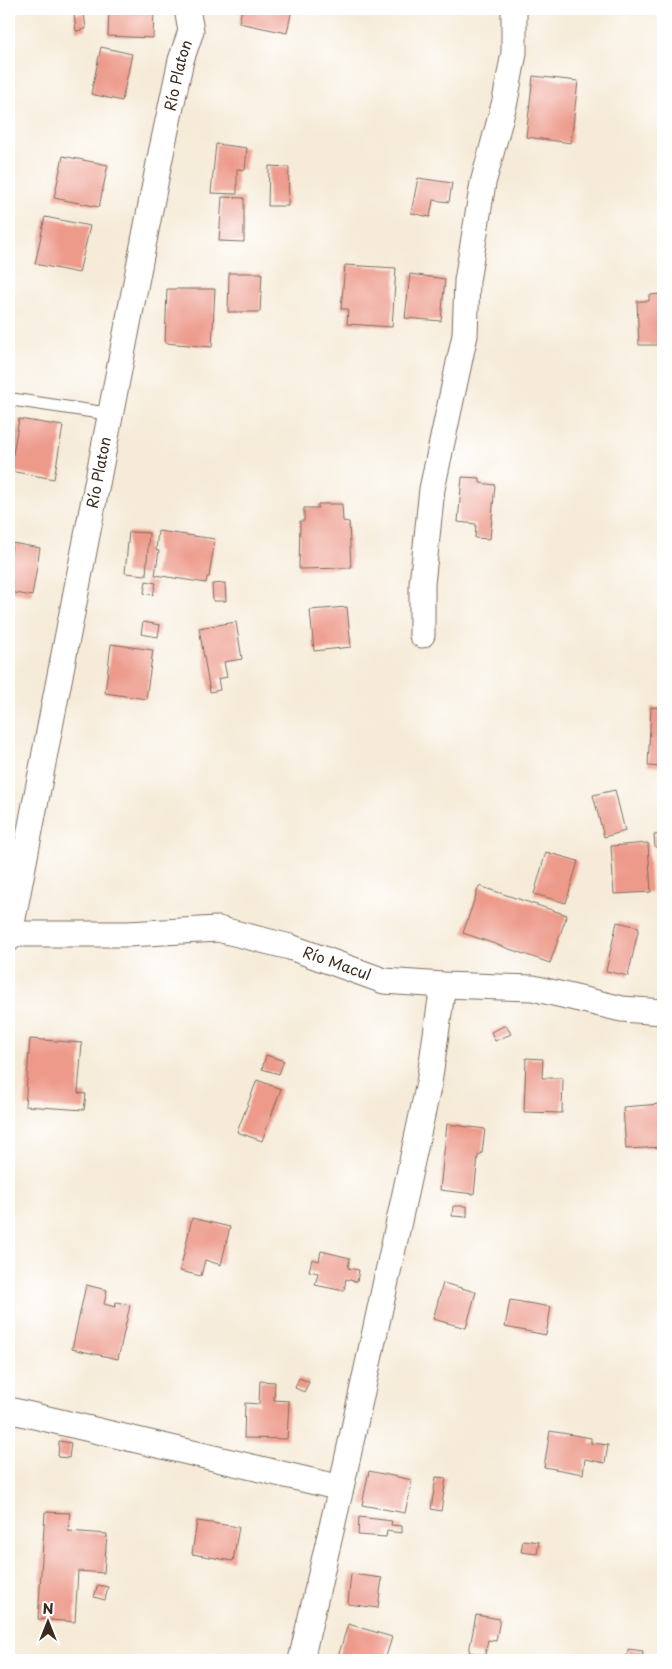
<svg xmlns="http://www.w3.org/2000/svg" width="672" height="1669" font-family="'Playpen Sans',sans-serif">
  <rect width="100%" height="100%" fill="#fff"/>
  <filter id="ink" filterUnits="userSpaceOnUse"><feTurbulence type="fractalNoise" baseFrequency=".02" numOctaves="2"/><feDisplacementMap in="SourceGraphic" scale="10" xChannelSelector="R" yChannelSelector="G"/><feConvolveMatrix kernelMatrix="1 2 1 2 8 2 1 2 1" color-interpolation-filters="sRGB"/></filter>
  <filter id="wash" filterUnits="userSpaceOnUse"><feTurbulence type="fractalNoise" baseFrequency=".0096" numOctaves="4" result="noise"/><feDisplacementMap in="SourceGraphic" scale="20" xChannelSelector="R" yChannelSelector="G"/><feGaussianBlur stdDeviation="1.12" result="paint"/><feColorMatrix in="noise" values="0 0 0 0 0 0 0 0 0 0 0 0 0 0 0 0 0 1.4 0 .05"/><feComposite in="paint" operator="in"/></filter>
  <g filter="url(#wash)">
    <rect width="100%" height="100%" fill="#f6ebd8"/>
    <g id="blocks">
      <path fill="#ed9a8a" d="M109,9H154L153,38L108,36Z
        M242,9H292L287,33L239,23Z
        M84,13L86,29L76,31L74,14Z
        M101,47L132,54L122,101L91,94Z
        M533,76L578,81L571,143L526,137Z
        M216,144L247,148L245,170L237,169V194L211,193Z
        M63,156L108,165L99,207L54,198Z
        M269,166L289,167L288,206H268Z
        M418,178L452,183L449,202L433,200L430,217L411,213Z
        M222,197L244,198V242L219,241Z
        M45,217L90,226L79,273L35,264Z
        M345,265L396,268L392,327L347,324L348,309H341Z
        M229,273H262L260,312H228Z
        M410,274L445,279L441,321L405,318Z
        M167,289H215L212,347L165,343Z
        M662,294L663,345H639L637,301H649V295Z
        M19,419L63,426L54,479L10,471Z
        M462,477L480,478V483L495,485L490,539L475,538L476,524L458,522Z
        M318,504H342L343,521L349,522L351,568L299,569L300,521H304V508H318Z
        M158,531L215,539L209,577H207L206,583L155,575L159,551L156,550Z
        M129,532L149,533L146,575L125,573Z
        M12,543L40,548L32,596L10,592L12,582H9V564Z
        M146,581L156,583L153,595L144,593Z
        M225,583L226,601H213L212,584Z
        M347,607L351,647L314,651L310,610Z
        M143,622L160,625L158,637L141,634Z
        M236,622L242,659L224,662L227,677L218,679L220,690L210,692L199,628Z
        M111,644L153,650L146,699L105,693Z
        M651,707L663,708V767L648,766Z
        M615,790L625,831L604,837L593,795Z
        M663,834V847H655L654,835Z
        M648,843L651,892L614,894L611,846Z
        M546,852L578,861L566,903L534,894Z
        M479,886L567,915L550,963L463,933Z
        M617,922L639,927L628,976L606,971Z
        M506,1025L511,1034L495,1041L491,1032Z
        M30,1039L82,1043L78,1093L86,1094L84,1110L25,1106Z
        M266,1055L284,1061L279,1074L262,1069Z
        M526,1058L543,1059L542,1078H563L562,1113L524,1112Z
        M257,1080L281,1089L262,1141L237,1132Z
        M660,1104L663,1147L626,1149L623,1107Z
        M447,1124L485,1129L482,1153L478,1156L474,1194L440,1190Z
        M453,1206H467V1217L452,1216Z
        M192,1218L230,1227L221,1265L205,1260L201,1276L180,1271Z
        M321,1251L350,1258L348,1268L359,1270L357,1282L346,1279L344,1291L315,1285L318,1273L309,1271L312,1259L319,1261Z
        M443,1283L476,1292L466,1328L433,1319Z
        M86,1285L107,1290L104,1304L115,1307L116,1302L130,1305L118,1359L72,1349Z
        M510,1300L551,1307L546,1335L505,1327Z
        M299,1378L309,1382L304,1392L295,1388Z
        M260,1381L275,1382L274,1400L289,1401L287,1439L244,1438L245,1403L259,1404Z
        M550,1431L591,1438V1443L608,1445L605,1463L585,1459L583,1474L544,1467Z
        M59,1441L71,1443L69,1458L58,1457Z
        M9,1451H11V1490H9Z
        M369,1471L412,1480L405,1513L362,1505Z
        M436,1477L446,1478L441,1511L431,1509Z
        M45,1512L70,1513L68,1531L107,1534L104,1573L78,1571L75,1622L38,1619Z
        M359,1517L392,1521L391,1525L402,1526V1533L387,1531L386,1537L358,1535Z
        M197,1521L239,1527L233,1561L192,1554Z
        M523,1540L539,1542L537,1554L521,1552Z
        M351,1574L382,1578L378,1608L348,1604Z
        M98,1585L108,1587L105,1600L94,1597Z
        M476,1615L500,1619L496,1641L488,1640L485,1655L469,1652Z
        M348,1624L392,1637L385,1660H337Z
        M628,1649L643,1651L642,1660H627Z"/>
    </g>
  </g>
  <g filter="url(#ink)">
    <use href="#blocks" fill-opacity="0" stroke="#7c6e5f" stroke-width="1"/>
    <g fill="none" stroke-linecap="round" stroke-linejoin="round">
      <g stroke="#7c6e5f" stroke-width="14">
        <path id="lane" d="M9,399L110,414"/>
      </g>
      <g stroke="#7c6e5f" stroke-width="27">
        <g id="street">
          <path d="M422,635V584L432,489L465,335L467,281L483,183L505,101L514,53V9"/>
          <path id="s1" d="M10,934H128L218,929L290,947L384,981L443,985L533,988L622,1009L663,1012"/>
          <path id="s2" d="M9,939L160,158L181,60L191,31L187,9"/>
          <path d="M9,1410L341,1488"/>
          <path d="M301,1660L341,1488L429,1083L443,985"/>
        </g>
      </g>
      <use href="#lane" stroke="#fff" stroke-width="12"/>
      <use href="#street" stroke="#fff" stroke-width="25"/>
    </g>
  </g>
  <g text-anchor="middle" stroke-width="4" stroke-linejoin="round" paint-order="stroke">
    <g font-size="15" fill="#3b2a1e" stroke="#fff">
      <text dy="5" stroke="none"><textPath href="#s2" startOffset="880">Río Platon</textPath></text>
      <text dy="5" stroke="none"><textPath href="#s2" startOffset="475">Río Platon</textPath></text>
      <text dy="5" stroke="none"><textPath href="#s1" startOffset="332">Río Macul</textPath></text>
    </g>
  </g>
  <rect width="672" height="1669" fill="none" stroke="#fff" stroke-width="30"/>
  <g transform="translate(48 1622)" stroke="#ffffff" stroke-width="4" paint-order="stroke">
  <path d="M0-4L9 19L0 12L-9 19Z" fill="#3b2a1e"/>
  <text y="-8" font-size="14" font-weight="bold" text-anchor="middle" fill="#3b2a1e">N</text>
  </g>
</svg>
